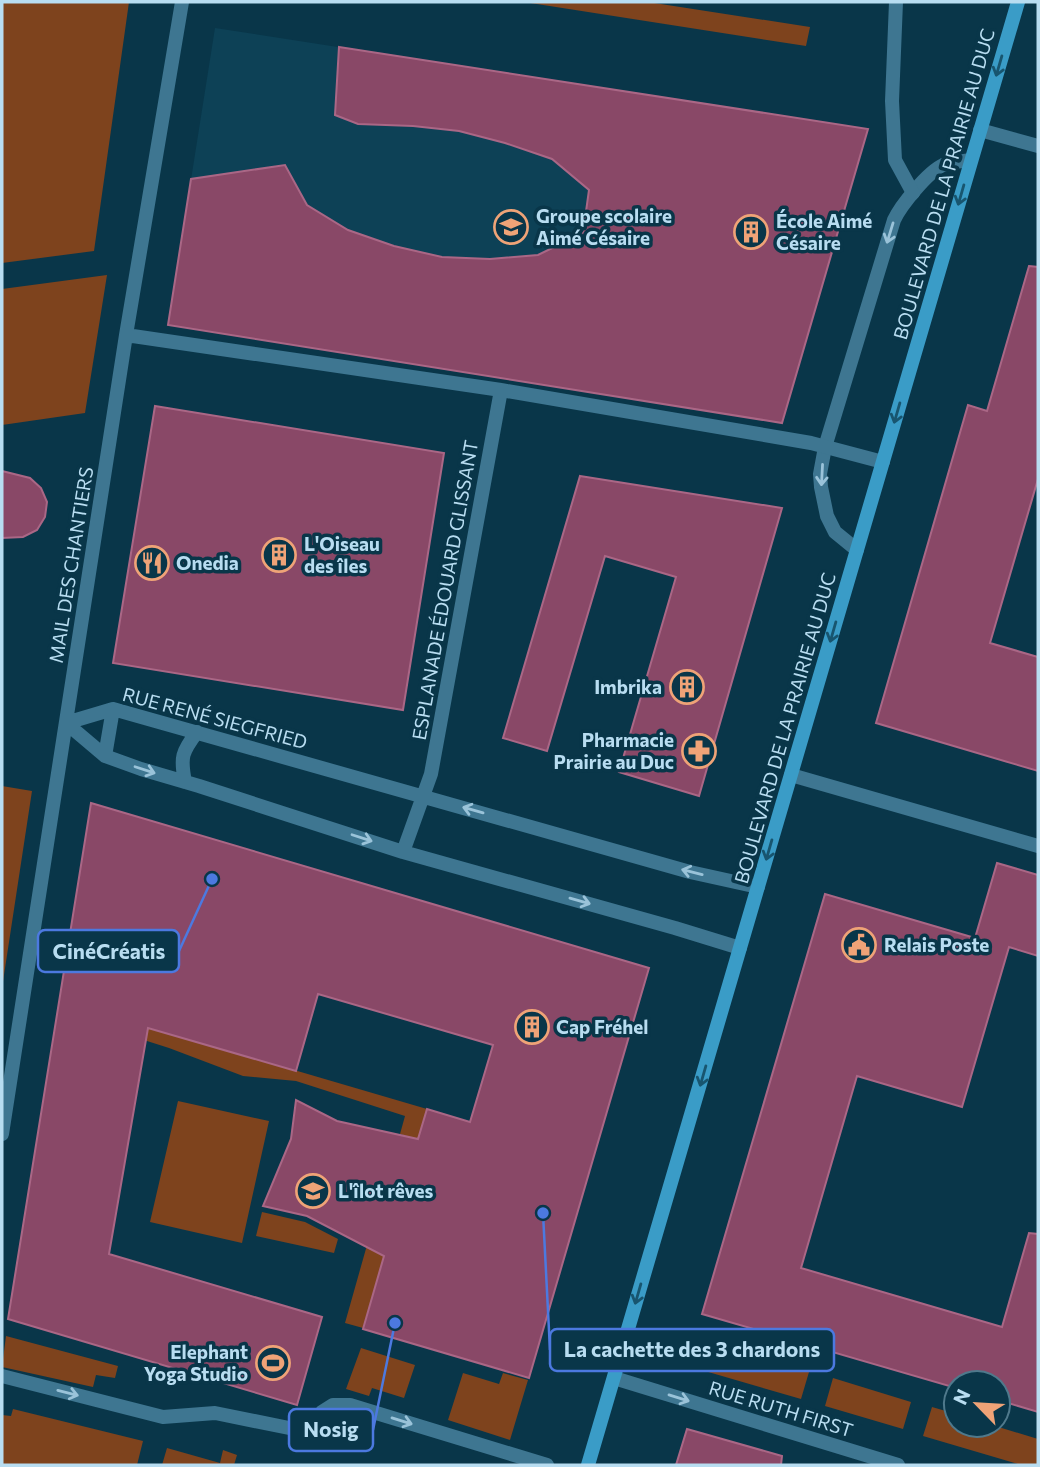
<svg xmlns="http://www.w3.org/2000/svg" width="1040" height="1467" font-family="Commissioner,sans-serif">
  <rect width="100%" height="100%" fill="#093649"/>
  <path fill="#0d4156" d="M215,28L868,129L782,423L168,325Z"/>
  <path fill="#7e431d" d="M2,2H129L94,251L2,263Z
    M524,2H648L810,27L806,46Z
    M107,275L85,413L2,425V289Z
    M2,786L32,791L2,988Z
    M62,1002L427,1109L418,1140L400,1134L405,1116L296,1081L243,1076L169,1048L59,1013Z
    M178,1101L269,1121L242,1243L150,1222Z
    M380,1199L399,1205L363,1328L345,1323Z
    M262,1212L305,1222L338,1239L334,1253L256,1236Z
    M6,1336L118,1366L115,1378L96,1375L93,1387L2,1367Z
    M706,1341L809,1372L801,1399L698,1369Z
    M361,1348L415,1365L404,1398L372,1388L369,1396L346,1389Z
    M463,1373L499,1384L503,1373L528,1380L510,1440L448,1420Z
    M833,1378L911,1402L903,1429L825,1406Z
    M932,1407L956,1414V1425H992L1038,1439V1465H1021L923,1436Z
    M13,1409L143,1441L137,1465H2V1415L11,1416Z
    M167,1448L220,1463L223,1450L237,1455L234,1465H162Z"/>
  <path fill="#894867" stroke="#aa6786" stroke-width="2" d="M339,47L868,129L782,423L168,325L191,179L285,165L307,205L348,230L394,246L442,257L490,259L538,255L583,233L589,190L552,159L505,143L459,131L413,126L358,124L335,115Z
    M1029,266L1038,267V479L990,643L1038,657V771L876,723L968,405L987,411Z
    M155,406L444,453L403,710L113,663Z
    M2,471L30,478L41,488L47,502L45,517L37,530L23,537L2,538Z
    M580,476L782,508L699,796L619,772L676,577L605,556L547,751L503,738Z
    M91,803L649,968L529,1378L363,1329L384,1256L307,1216L263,1206L291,1139L296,1100L337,1121L418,1139L427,1109L470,1122L493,1045L318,994L296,1071L148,1028L109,1254L322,1317L297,1405L8,1319Z
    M997,863L1038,875V956L1009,947L962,1107L857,1076L801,1268L1002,1327L1029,1233L1038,1234V1412L998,1400V1383H956V1388L702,1314L825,894L975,938Z
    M687,1429L782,1456L781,1465H676Z"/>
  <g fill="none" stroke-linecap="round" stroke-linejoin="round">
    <path stroke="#3e7691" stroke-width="14" d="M857,550L835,532L827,516L821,487L820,474L825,447L894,220C901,205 928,172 943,165C952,162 963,161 971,160"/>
    <path stroke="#3e7691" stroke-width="14" d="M896,2L892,101L895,160L913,193
      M980,130L1038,146
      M126,335L501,390L811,443L883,462
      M66,723L113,709L690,872L758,887
      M66,723L105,756L141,769L199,786L403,852L675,928L740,948
      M105,756L113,709
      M791,775L1038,846
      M185,782C180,757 182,752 197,732
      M403,852L431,774L501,390
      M2,1134L126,335L182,2
      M2,1376L163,1417L215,1413L294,1429L313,1425L322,1412L333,1405H350L547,1465
      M614,1378L898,1465"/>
    <path stroke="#3a9cc7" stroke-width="14" d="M588,1465L1018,2"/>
  </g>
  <defs><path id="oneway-shaft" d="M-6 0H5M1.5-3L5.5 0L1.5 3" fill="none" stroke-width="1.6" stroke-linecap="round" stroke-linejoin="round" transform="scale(1.75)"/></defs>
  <g stroke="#18556f">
    <use href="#oneway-shaft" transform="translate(999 66) rotate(106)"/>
    <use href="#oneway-shaft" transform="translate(961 195) rotate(106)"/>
    <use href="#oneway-shaft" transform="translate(897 413) rotate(106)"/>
    <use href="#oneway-shaft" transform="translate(833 632) rotate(106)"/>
    <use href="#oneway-shaft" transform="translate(769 850) rotate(106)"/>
    <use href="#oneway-shaft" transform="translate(703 1076) rotate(106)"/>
    <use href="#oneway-shaft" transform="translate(638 1294) rotate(106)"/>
  </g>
  <g stroke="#9ac3d9">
    <use href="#oneway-shaft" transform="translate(890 233) rotate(107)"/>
    <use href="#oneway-shaft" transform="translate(822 475) rotate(93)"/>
    <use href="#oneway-shaft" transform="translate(145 770) rotate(18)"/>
    <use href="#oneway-shaft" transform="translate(473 810) rotate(-164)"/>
    <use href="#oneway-shaft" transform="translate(362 838) rotate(18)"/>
    <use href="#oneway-shaft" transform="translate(692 872) rotate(-166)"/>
    <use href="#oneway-shaft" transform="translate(580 901) rotate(16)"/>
    <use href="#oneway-shaft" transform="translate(68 1393) rotate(14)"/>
    <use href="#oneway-shaft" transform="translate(679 1398) rotate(17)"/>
    <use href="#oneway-shaft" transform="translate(402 1421) rotate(17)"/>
  </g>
  <defs>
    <g id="school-ring" transform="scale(1.75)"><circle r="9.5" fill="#093649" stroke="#efa377" stroke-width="1.5"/><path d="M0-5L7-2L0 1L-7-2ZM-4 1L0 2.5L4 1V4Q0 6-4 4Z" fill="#efa377"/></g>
    <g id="building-ring" transform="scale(1.75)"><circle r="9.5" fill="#093649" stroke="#efa377" stroke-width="1.5"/><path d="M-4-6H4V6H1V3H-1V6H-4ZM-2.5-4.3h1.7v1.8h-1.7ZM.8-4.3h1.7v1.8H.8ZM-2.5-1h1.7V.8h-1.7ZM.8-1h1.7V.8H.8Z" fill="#efa377"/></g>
    <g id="restaurant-ring" transform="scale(1.75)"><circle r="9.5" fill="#093649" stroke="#efa377" stroke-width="1.5"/><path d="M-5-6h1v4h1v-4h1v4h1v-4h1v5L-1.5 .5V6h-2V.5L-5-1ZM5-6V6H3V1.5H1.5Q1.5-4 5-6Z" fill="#efa377"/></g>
    <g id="pharmacy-ring" transform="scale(1.75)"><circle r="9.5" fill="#093649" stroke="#efa377" stroke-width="1.5"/><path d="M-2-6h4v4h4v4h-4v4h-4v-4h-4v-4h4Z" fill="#efa377"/></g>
    <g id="civic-ring" transform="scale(1.75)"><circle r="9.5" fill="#093649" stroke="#efa377" stroke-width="1.5"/><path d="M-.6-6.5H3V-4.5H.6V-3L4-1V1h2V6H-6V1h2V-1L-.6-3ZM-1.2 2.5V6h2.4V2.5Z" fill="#efa377"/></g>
    <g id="stadium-ring" transform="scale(1.75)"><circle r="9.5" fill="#093649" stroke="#efa377" stroke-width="1.5"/><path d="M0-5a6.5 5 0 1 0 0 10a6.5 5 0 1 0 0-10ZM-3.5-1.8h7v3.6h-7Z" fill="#efa377"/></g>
  </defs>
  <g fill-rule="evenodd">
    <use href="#school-ring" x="511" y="227"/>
    <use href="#building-ring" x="751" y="232"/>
    <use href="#building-ring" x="279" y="555"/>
    <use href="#restaurant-ring" x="152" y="563"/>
    <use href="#building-ring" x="687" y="687"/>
    <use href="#pharmacy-ring" x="699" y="751"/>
    <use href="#civic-ring" x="859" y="945"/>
    <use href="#building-ring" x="532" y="1027"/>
    <use href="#school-ring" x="313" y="1191"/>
    <use href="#stadium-ring" x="273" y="1363"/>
  </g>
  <g text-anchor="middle" stroke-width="7" stroke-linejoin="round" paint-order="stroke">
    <g font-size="19" fill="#b8ddf1" stroke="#093649">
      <text transform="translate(944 184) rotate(-74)" y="7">BOULEVARD DE LA PRAIRIE AU DUC</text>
      <text transform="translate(71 565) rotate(-81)" y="7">MAIL DES CHANTIERS</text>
      <text transform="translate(445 590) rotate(-80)" y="7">ESPLANADE ÉDOUARD GLISSANT</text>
      <text transform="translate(215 718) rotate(15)" y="7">RUE RENÉ SIEGFRIED</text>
      <text transform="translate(785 728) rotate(-74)" y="7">BOULEVARD DE LA PRAIRIE AU DUC</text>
      <text transform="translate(781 1409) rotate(17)" y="7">RUE RUTH FIRST</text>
    </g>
    <g font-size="19" font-weight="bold" fill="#b8ddf1" stroke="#093649" text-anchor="start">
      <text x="536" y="223">Groupe scolaire<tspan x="536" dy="22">Aimé Césaire</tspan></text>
      <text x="776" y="228">École Aimé<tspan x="776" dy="22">Césaire</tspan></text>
      <text x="304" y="551">L'Oiseau<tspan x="304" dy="22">des îles</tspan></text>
      <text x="176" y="570">Onedia</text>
      <text x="662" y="694" text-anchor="end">Imbrika</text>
      <text x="674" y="747" text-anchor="end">Pharmacie<tspan x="674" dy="22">Prairie au Duc</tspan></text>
      <text x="884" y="952">Relais Poste</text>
      <text x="556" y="1034">Cap Fréhel</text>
      <text x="338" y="1198">L'îlot rêves</text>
      <text x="248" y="1359" text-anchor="end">Elephant<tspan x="248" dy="22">Yoga Studio</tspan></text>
    </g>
  </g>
  <path fill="none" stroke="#4c79e0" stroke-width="2.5" d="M212 879L179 951M543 1213L550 1350M395 1323L373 1430"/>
  <g fill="#4c79e0" stroke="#093649" stroke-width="2.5">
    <circle cx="212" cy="879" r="7"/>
    <circle cx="543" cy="1213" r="7"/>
    <circle cx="395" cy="1323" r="7"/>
  </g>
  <g fill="#093649" stroke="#4c79e0" stroke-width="2.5">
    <rect x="38" y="930" width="141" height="42" rx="7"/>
    <rect x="550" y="1329" width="284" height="42" rx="7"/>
    <rect x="289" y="1409" width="84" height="42" rx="7"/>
  </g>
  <g font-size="21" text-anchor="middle" font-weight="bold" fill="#b8ddf1">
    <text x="109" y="959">CinéCréatis</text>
    <text x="692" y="1357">La cachette des 3 chardons</text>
    <text x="331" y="1437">Nosig</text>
  </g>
  <rect width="1040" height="1467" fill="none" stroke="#b8ddf1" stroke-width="7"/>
  <g transform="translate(977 1404) rotate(295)"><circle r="33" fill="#093649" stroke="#4f798c" stroke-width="2"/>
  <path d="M0-5L12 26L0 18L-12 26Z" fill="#efa377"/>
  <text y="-10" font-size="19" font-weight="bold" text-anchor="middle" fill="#b8ddf1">N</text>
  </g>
</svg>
